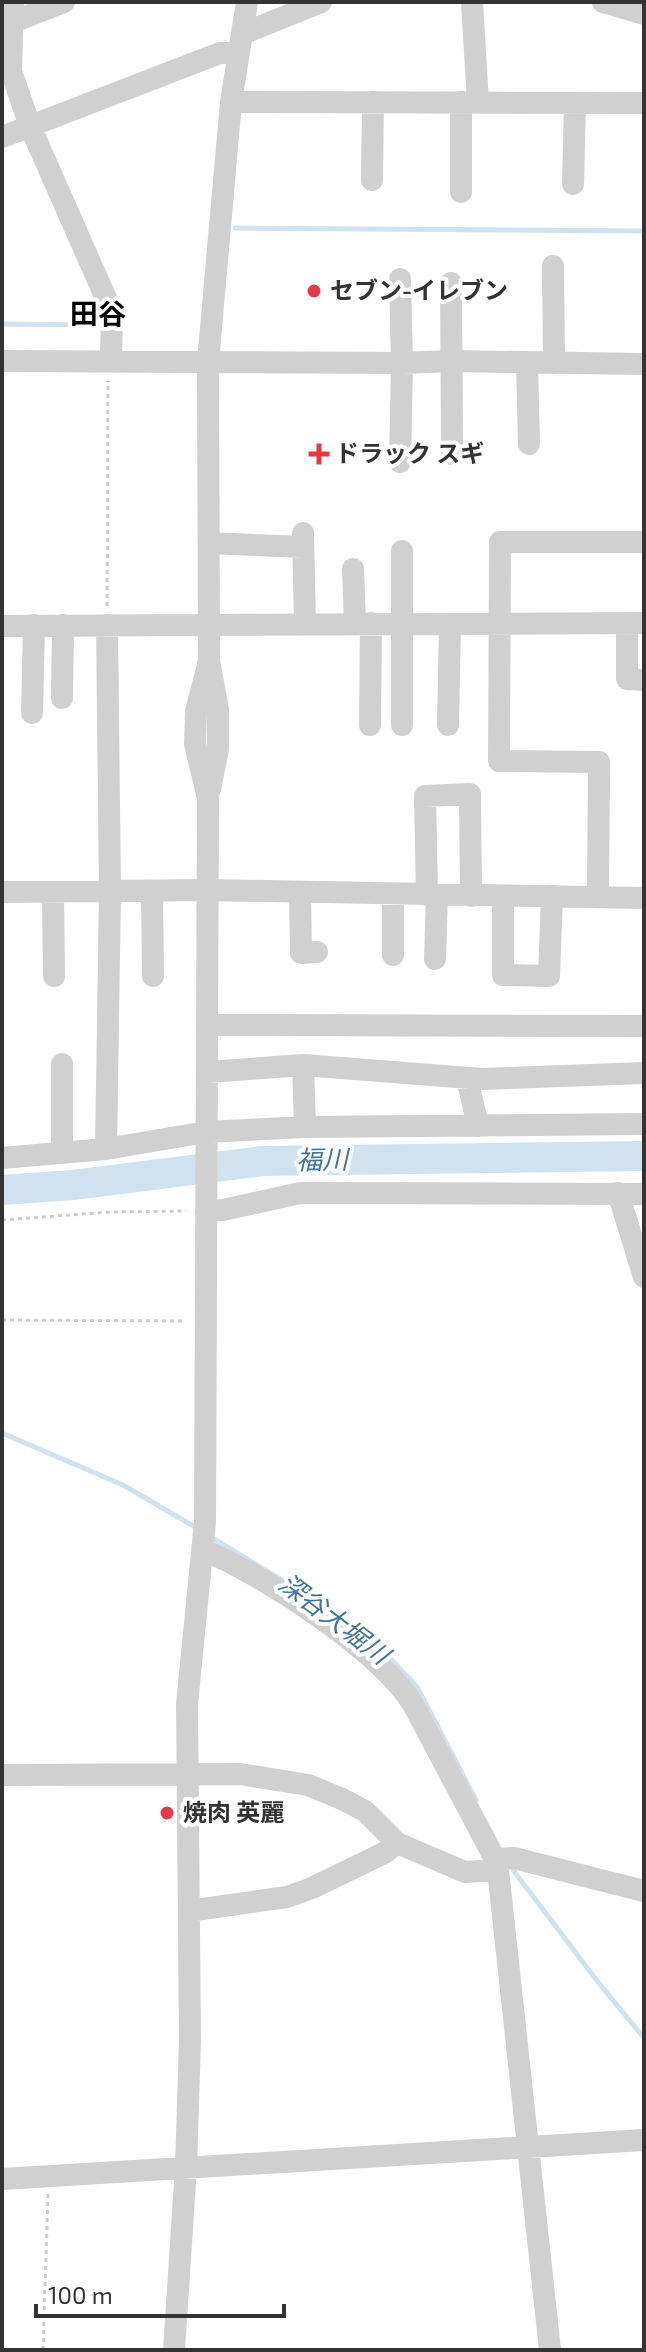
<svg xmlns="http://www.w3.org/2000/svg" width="646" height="2352" font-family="'Exo 2','Noto Sans JP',sans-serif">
  <rect width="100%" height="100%" fill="#fff"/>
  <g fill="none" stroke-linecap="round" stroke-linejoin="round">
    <path stroke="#cfe2ee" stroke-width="5" d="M235,228L644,231
      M2,324L100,325
      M2,1433L123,1485L195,1527
      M214,1539L300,1591
      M353,1629L389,1657L417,1687L476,1800
      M513,1870L598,1982L644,2038"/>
    <path stroke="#cfe2ee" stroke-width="30" d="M2,1190L73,1185L262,1161L644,1156"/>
    <path stroke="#cdcdcd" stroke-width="3" stroke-dasharray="4 4" stroke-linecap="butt" d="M107,606L108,381
      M2,1220L110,1212L186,1211
      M2,1320L186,1321
      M43,2350L48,2194"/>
    <path stroke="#d0d0d0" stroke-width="22" d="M13,2L11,71L30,126L112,312L111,361
      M472,2L478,102
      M603,2L644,14
      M13,22L64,2
      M242,34L321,2
      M231,102L644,103
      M461,102V192
      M2,137L220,53H239
      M372,180L373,102
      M573,184L575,103
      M553,266L554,363
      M400,279L402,363L400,462
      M451,283L452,454
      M2,361L402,363L452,361L644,364
      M527,363L529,444
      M303,533L305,623
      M210,543L303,547
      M402,551V725
      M353,569L355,623
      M627,623V679L644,680
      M2,626L644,623
      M62,698L63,625
      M32,713L34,625
      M370,725L371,623
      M448,725L450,624
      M210,789L218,749V710L209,661L208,362L231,102L247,2
      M2,892L208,890L644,898
      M53,892L54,976
      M152,892L153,976
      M300,892L301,953L317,952
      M427,895L425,796L470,794L471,896
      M503,896V975L549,976L552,896
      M598,897L599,762L499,761L500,542H644
      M393,955V895
      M435,959L437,895
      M208,1025L644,1026
      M303,1065L305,1127
      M209,1072L303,1065L482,1079L644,1073
      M467,1078L478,1126
      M106,1149L110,892L107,625
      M62,1153V1064
      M2,1158L106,1149L206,1132L305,1127L644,1124
      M618,1193L644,1277
      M206,1211L223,1210L300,1193L644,1194
      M203,1550C263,1574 382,1652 414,1706L495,1859
      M2,1775L240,1774L308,1785L342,1799L365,1811L397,1843L465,1872L498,1870
      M189,1911L287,1897L312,1888L386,1852L397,1843
      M2,2179L644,2140
      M174,2350L186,2167L190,2041L187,1704L205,1522L208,798L195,744L196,712L209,661
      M550,2350L498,1870L495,1859L514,1858L644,1891"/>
  </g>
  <g fill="#e63946" stroke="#fff" stroke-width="3">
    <circle cx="314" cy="291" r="8"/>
    <path d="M315 442h8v8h8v8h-8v8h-8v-8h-8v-8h8z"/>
    <circle cx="167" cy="1813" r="8"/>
  </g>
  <g text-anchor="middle" stroke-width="8" stroke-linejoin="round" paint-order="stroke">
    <g font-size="24" font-weight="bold" fill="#333" stroke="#fff" text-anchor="start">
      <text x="330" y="299">セブン-イレブン</text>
      <text x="335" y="462">ドラック スギ</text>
      <text x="183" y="1821">焼肉 英麗</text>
    </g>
    <g font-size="26" font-style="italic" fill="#3f7597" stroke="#fff">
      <text transform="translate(322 1160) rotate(-1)" y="9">福川</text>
      <text transform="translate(334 1619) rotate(37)" y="9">深谷大堀川</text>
    </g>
    <g font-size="28" font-weight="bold" fill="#000" stroke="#fff">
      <text x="98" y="324">田谷</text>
    </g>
  </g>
  <rect width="646" height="2352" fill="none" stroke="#333333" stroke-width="8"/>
  <path d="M36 2304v12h248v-12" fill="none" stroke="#333333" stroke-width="4"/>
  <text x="48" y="2304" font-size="24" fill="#333333" stroke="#ffffff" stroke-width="6" paint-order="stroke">100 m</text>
</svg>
